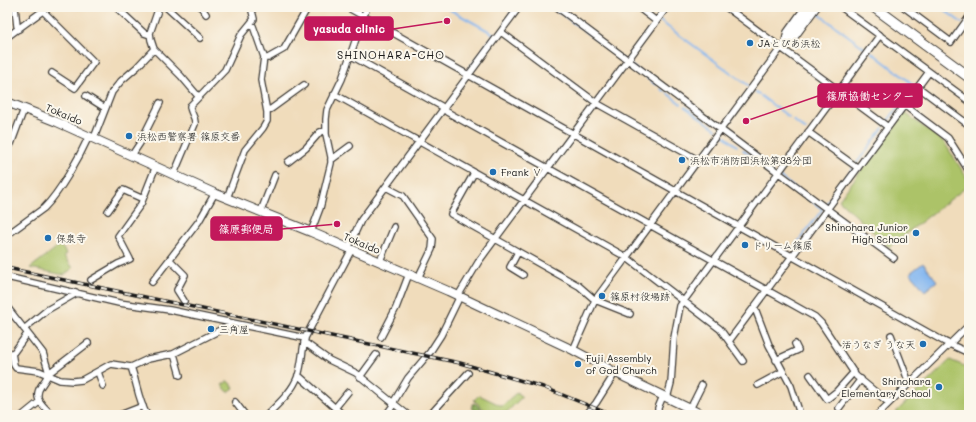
<svg xmlns="http://www.w3.org/2000/svg" width="976" height="422" font-family="Mali,'Klee One',sans-serif">
  <rect width="100%" height="100%" fill="#fbf7ec"/>
  <filter id="ink" filterUnits="userSpaceOnUse"><feTurbulence type="fractalNoise" baseFrequency=".025" numOctaves="2"/><feDisplacementMap in="SourceGraphic" scale="8" xChannelSelector="R" yChannelSelector="G"/><feConvolveMatrix kernelMatrix="1 2 1 2 8 2 1 2 1" color-interpolation-filters="sRGB"/></filter>
  <filter id="wash" filterUnits="userSpaceOnUse"><feTurbulence type="fractalNoise" baseFrequency=".012" numOctaves="4" result="noise"/><feDisplacementMap in="SourceGraphic" scale="16" xChannelSelector="R" yChannelSelector="G"/><feGaussianBlur stdDeviation="0.9" result="paint"/><feColorMatrix in="noise" values="0 0 0 0 0 0 0 0 0 0 0 0 0 0 0 0 0 1.4 0 .05"/><feComposite in="paint" operator="in"/></filter>
  <g filter="url(#wash)">
    <rect width="100%" height="100%" fill="#f0dcbb"/>
    <path fill="#acc368" stroke="#647042" d="M904,112L944,142L969,181V185L889,247L839,200Z
      M60,245L67,254L64,256L73,268L64,275L30,268Z
      M950,360L969,368V415H901L896,412Z
      M228,381L234,388L228,392L222,385Z
      M517,392L522,397L504,415H483L486,411L474,400L479,395L502,406Z"/>
    <path fill="#89a95c" stroke="#52623c" d="M475,403L484,411L481,415H479L471,408L473,404Z"/>
    <path fill="#82b5ef" stroke="#4f6886" d="M923,263L937,281L925,291L910,273Z"/>
    <g fill="none" stroke-linecap="round" stroke-linejoin="round">
      <path stroke="#82b5ef" stroke-width="2" d="M445,7L494,34
        M552,7L561,14
        M940,7L962,23
        M7,9L12,7
        M816,12L866,49
        M510,14L515,7
        M563,15L601,43
        M660,21L749,86
        M603,45L623,60
        M483,49L494,35
        M871,52L914,85
        M629,64L641,73
        M468,70L482,52
        M647,78L656,85
        M661,89L664,91
        M755,92L759,94
        M667,93L681,104
        M907,95L913,87
        M761,96L789,117
        M685,107L716,129
        M793,120L806,130
        M887,122L901,103
        M723,135L737,146
        M743,150L753,157
        M755,159L773,172
        M856,164L883,128
        M780,177L822,209
        M826,204L853,168
        M792,250L822,210"/>
    </g>
  </g>
  <g filter="url(#ink)">
    <g fill="none" stroke-linecap="round" stroke-linejoin="round">
      <g stroke="#3c3934" stroke-width="8">
        <path id="street" d="M15,7L17,26L19,29
          M116,7L144,33L150,35
          M159,7L150,33L151,40L154,49L181,76L198,96
          M166,7L200,38
          M201,7L206,14
          M347,7L945,342L969,353
          M557,7L827,209
          M638,7L656,21
          M726,7L888,127
          M841,7L969,101
          M904,7L951,42L969,17
          M43,11L94,62L75,88L52,73
          M501,32L598,104L698,160
          M7,37L48,7
          M785,41L787,32L805,7
          M786,42L795,37L817,7
          M350,55L441,106L447,112L815,317L821,323L856,376L889,403
          M264,58H268L284,49L308,7
          M918,87L969,125
          M334,94L626,257L720,329L743,361
          M86,96L105,108
          M904,105L948,138L969,171
          M267,110L271,109L304,85
          M808,132L858,168
          M94,138L112,92L121,81L137,67L154,49
          M7,142L11,144L24,109
          M132,155L140,143L160,103
          M331,160L350,146
          M288,162L306,148L320,132L326,130
          M474,173L451,214L579,286L595,300L630,314
          M174,174L195,124C196,117 190,113 190,106L225,70L241,35L254,19L251,7
          M386,187L403,196L433,239L432,249L418,278
          M227,198L245,150L263,128L267,121V112L261,80L264,57L253,26L251,24
          M827,209L894,258
          M108,211L123,190L143,199
          M261,211L275,175
          M311,232L320,208L331,163V157L326,134V119L327,110L342,79L367,7
          M7,235L44,208C60,192 79,158 89,136
          M348,248L361,220L519,7
          M518,252L510,267L523,275
          M170,260L185,275L177,290L184,301
          M380,261L394,227
          M7,277L119,303L170,310L305,338L352,249
          M91,280L118,264L130,259L118,236L141,204L156,166
          M152,282L199,221L215,193
          M458,296L479,261L667,7
          M7,307L43,353L49,373C47,377 44,382 41,386C32,399 44,406 52,415
          M753,309L756,311L769,345L791,386L799,411
          M24,329L47,310L75,294L76,292
          M891,335L908,380L910,382
          M381,337L396,308L409,274
          M729,341L929,72
          M304,342L329,360L356,373L408,415
          M573,350L595,300L811,7
          M12,353L14,365L16,368L39,371L60,380L73,381L82,380L111,364L131,367L148,359L173,354L228,326L229,322
          M7,354L12,353L14,352L27,334
          M174,354L180,375
          M776,360L798,350L795,344
          M131,367C137,383 138,400 147,415
          M98,372L103,386
          M49,373L88,343
          M298,375L343,415
          M810,375L827,399L836,392L854,372
          M360,377L376,355
          M758,385L782,372
          M667,398L671,383L674,338L680,306L880,35
          M235,402L245,415
          M393,403L408,378L430,352L441,335L460,296
          M335,408L348,392
          M839,408L861,379
          M690,409L702,385
          M23,415L39,402
          M120,415L143,406
          M267,415C279,403 292,392 298,376C302,364 302,351 305,339
          M386,415L394,404
          M430,415L468,373
          M586,415L596,403L615,373
          M658,415V408L663,396
          M877,415L969,325"/>
      </g>
      <g stroke="#3c3934" stroke-width="10">
        <path id="secondary" d="M7,102L57,122L214,193L311,232L448,291L573,350L626,378L703,415"/>
      </g>
      <g stroke="#3c3934" stroke-width="12">
        <path id="highway" d="M874,7L969,77"/>
      </g>
      <use href="#street" stroke="#fff" stroke-width="5.5"/>
      <use href="#secondary" stroke="#fff" stroke-width="8"/>
      <use href="#highway" stroke="#fff" stroke-width="10"/>
      <g stroke="#1c1c1c" stroke-width="3.5">
        <path id="rail" d="M7,268L460,363L543,387L612,415"/>
      </g>
      <use href="#rail" stroke="#fbf7ec" stroke-width="2" stroke-dasharray="6" stroke-linecap="butt"/>
    </g>
  </g>
  <g fill="#1f6fb2" stroke="#fbf7ec" stroke-width="1.5">
    <circle cx="750" cy="43" r="4"/>
    <circle cx="129" cy="136" r="4"/>
    <circle cx="682" cy="160" r="4"/>
    <circle cx="493" cy="172" r="4"/>
    <circle cx="916" cy="233" r="4"/>
    <circle cx="48" cy="238" r="4"/>
    <circle cx="745" cy="245" r="4"/>
    <circle cx="602" cy="296" r="4"/>
    <circle cx="211" cy="329" r="4"/>
    <circle cx="923" cy="344" r="4"/>
    <circle cx="578" cy="364" r="4"/>
    <circle cx="939" cy="387" r="4"/>
  </g>
  <g text-anchor="middle" stroke-width="4" stroke-linejoin="round" paint-order="stroke">
    <g font-size="10" fill="#1c1c1c" stroke="#fbf7ec" text-anchor="start">
      <text x="758" y="47">JAとぴあ浜松</text>
      <text x="137" y="140">浜松西警察署 篠原交番</text>
      <text x="690" y="164">浜松市消防団浜松第38分団</text>
      <text x="501" y="176">Frank Ⅴ</text>
      <text x="908" y="231" text-anchor="end">Shinohara Junior<tspan x="908" dy="12">High School</tspan></text>
      <text x="56" y="242">保泉寺</text>
      <text x="753" y="249">ドリーム篠原</text>
      <text x="610" y="300">篠原村役場跡</text>
      <text x="219" y="333">三角屋</text>
      <text x="915" y="348" text-anchor="end">活うなぎ うな天</text>
      <text x="586" y="362">Fuji Assembly<tspan x="586" dy="12">of God Church</tspan></text>
      <text x="931" y="385" text-anchor="end">Shinohara<tspan x="931" dy="12">Elementary School</tspan></text>
    </g>
    <g font-size="10" fill="#1c1c1c" stroke="#fbf7ec">
      <text transform="translate(64 114) rotate(23)" y="4">Tokaido</text>
      <text transform="translate(362 243) rotate(23)" y="4">Tokaido</text>
    </g>
    <g font-size="11" letter-spacing="1" fill="#1c1c1c" stroke="#fbf7ec">
      <text x="391" y="59">SHINOHARA-CHO</text>
    </g>
  </g>
  <path fill="none" stroke="#c2185b" stroke-width="1.5" d="M447 21L393 29M746 121L818 96M337 224L282 229"/>
  <g fill="#c2185b" stroke="#fbf7ec" stroke-width="1.5">
    <circle cx="447" cy="21" r="4"/>
    <circle cx="746" cy="121" r="4"/>
    <circle cx="337" cy="224" r="4"/>
  </g>
  <g fill="#c2185b" stroke="#c2185b" stroke-width="1.5">
    <rect x="305" y="17" width="88" height="23" rx="4"/>
    <rect x="818" y="84" width="104" height="23" rx="4"/>
    <rect x="211" y="217" width="71" height="23" rx="4"/>
  </g>
  <g font-size="11" text-anchor="middle" font-weight="bold" fill="#fff">
    <text x="349" y="33">yasuda clinic</text>
    <text x="870" y="100">篠原協働センター</text>
    <text x="246" y="233">篠原郵便局</text>
  </g>
  <rect width="976" height="422" fill="none" stroke="#fbf7ec" stroke-width="24"/>
</svg>
